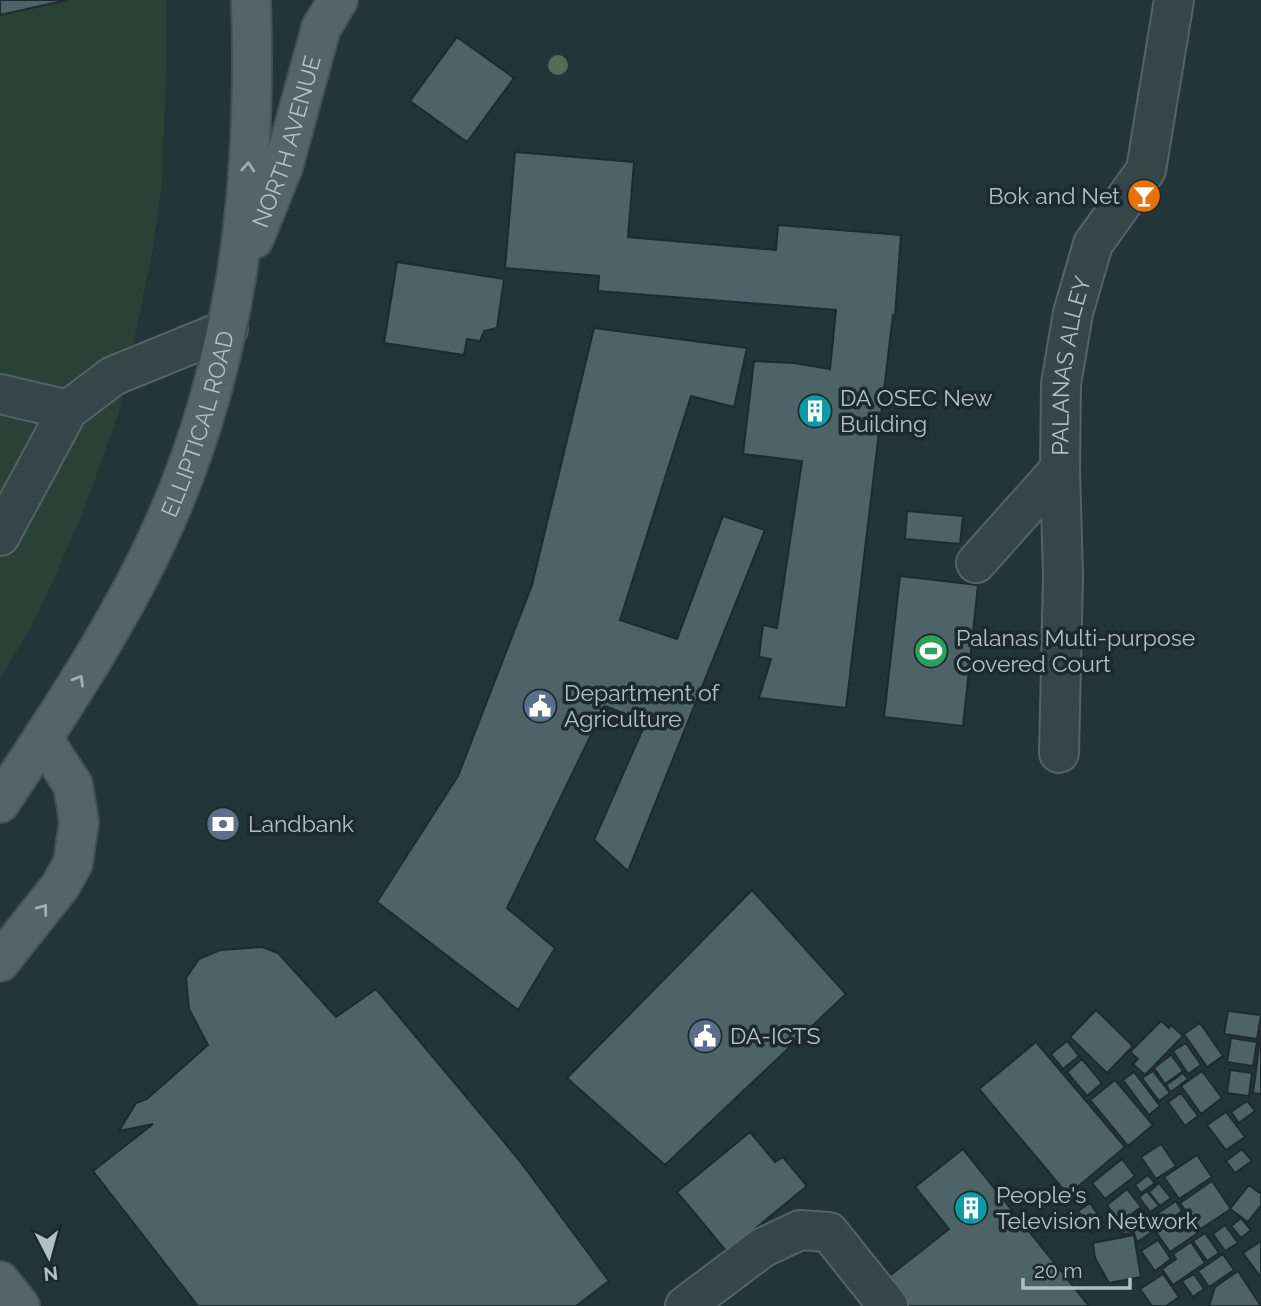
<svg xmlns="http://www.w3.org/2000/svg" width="1261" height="1306" font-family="Raleway,sans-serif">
  <rect width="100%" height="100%" fill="#223538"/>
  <path fill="#2a4137" d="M0,0H166V73L162,182L152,254L119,412L85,507L53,581L29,631L0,678Z"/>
  <path fill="#4d6367" stroke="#1d2c30" stroke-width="2" d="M0,0H67L0,15Z
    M457,37L514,78L467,142L410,101Z
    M515,152L634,162L628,237L776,250L778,225L901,235L895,316L893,315L846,708L759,698L771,659L759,657L763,625L777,628L802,461L743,454L754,361L794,363L830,369L836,310L598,291L599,276L505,268Z
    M397,262L504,279L497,328L484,331L480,341L467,339L464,355L384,343Z
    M594,328L747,348L734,407L691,396L620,620L677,639L723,516L765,530L628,871L594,840L646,722L605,706L507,908L555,948L518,1010L377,902L458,776L532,585Z
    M907,511L963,516L960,544L905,539Z
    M900,576L978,585L963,726L884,717Z
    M752,890L846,994L665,1165L567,1078Z
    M262,947L278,953L336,1017L376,989L519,1160L609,1281L576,1306H198L93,1171L153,1124L119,1131L136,1103L147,1099L208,1045L189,1009L186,978L199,959L220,950Z
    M1096,1010L1133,1046L1107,1073L1070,1037Z
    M1228,1011L1261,1015L1257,1039L1224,1034Z
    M1161,1021L1169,1028L1171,1025L1183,1036L1145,1075L1133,1064L1138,1059L1130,1052Z
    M1200,1023L1223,1056L1207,1067L1184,1034Z
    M1261,1031V1094L1253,1093Z
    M1231,1038L1257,1042L1253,1066L1227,1062Z
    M1067,1041L1079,1056L1063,1069L1051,1054Z
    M1036,1042L1125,1147L1068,1195L979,1089Z
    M1186,1043L1201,1065L1188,1074L1173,1051Z
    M1171,1055L1183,1071L1165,1084L1154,1068Z
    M1082,1059L1102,1083L1087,1096L1067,1072Z
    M1230,1070L1252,1073L1249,1096L1227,1093Z
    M1153,1071L1170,1093L1159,1101L1142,1078Z
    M1202,1071L1222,1098L1201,1114L1181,1086Z
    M1134,1072L1160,1106L1149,1115L1123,1080Z
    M1183,1073L1188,1079L1171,1092L1166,1085Z
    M1115,1080L1153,1125L1128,1146L1090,1100Z
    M1181,1093L1198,1116L1185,1126L1168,1102Z
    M1247,1101L1255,1111L1239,1123L1231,1112Z
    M1226,1112L1245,1137L1226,1150L1207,1125Z
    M750,1132L775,1162L783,1157L807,1186L727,1252L677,1192Z
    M1161,1144L1176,1166L1156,1179L1141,1157Z
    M963,1149L1089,1306H903L883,1281L949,1229L915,1187Z
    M1242,1149L1252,1161L1235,1173L1226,1161Z
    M1197,1155L1212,1177L1179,1199L1164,1177Z
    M1122,1159L1135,1176L1105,1199L1092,1183Z
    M1148,1175L1155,1183L1141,1193L1135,1185Z
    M1212,1181L1231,1209L1199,1230L1180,1203Z
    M1159,1183L1171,1198L1160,1206L1149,1192Z
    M1249,1185L1261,1194V1205L1248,1222L1230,1209Z
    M1127,1189L1141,1207L1120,1223L1107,1205Z
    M1147,1191L1159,1206L1150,1212L1139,1197Z
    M1176,1201L1182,1211L1158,1228L1151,1218Z
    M1090,1203L1105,1225L1093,1233L1078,1211Z
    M1184,1213L1198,1233L1170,1252L1156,1232Z
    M1241,1218L1251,1230L1241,1238L1231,1226Z
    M1150,1220L1155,1230L1137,1242L1134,1233L1122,1234L1121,1224Z
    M1225,1225L1238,1243L1225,1251L1213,1234Z
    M1205,1233L1219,1253L1207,1261L1193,1241Z
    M1134,1235L1141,1277L1109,1283L1095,1258L1093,1243Z
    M1158,1240L1171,1259L1155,1271L1141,1251Z
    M1261,1241V1274L1259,1275L1243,1253Z
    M1191,1242L1205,1263L1173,1285L1162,1269L1176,1259L1173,1254Z
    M1223,1254L1234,1270L1209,1287L1198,1271Z
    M1238,1271L1261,1306H1209L1215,1287Z
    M1163,1274L1179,1297L1166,1306H1152L1140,1289Z
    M1194,1274L1204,1289L1193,1297L1182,1281Z"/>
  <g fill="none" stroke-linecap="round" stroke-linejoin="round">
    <g stroke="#536367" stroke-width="42">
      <g id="minor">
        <path d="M0,394L68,410"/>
        <path d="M0,536L68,410L113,376L228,329"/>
        <path d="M976,563L1060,469"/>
        <path id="s1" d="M1059,753L1063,576L1060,469L1061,384L1073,313L1093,244L1146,170L1174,0"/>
        <path d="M685,1306L762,1248L800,1230L829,1232L888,1306"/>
      </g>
    </g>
    <g stroke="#425155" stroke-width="42">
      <g id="major">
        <path id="s2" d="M254,239L283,167L321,28L338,0"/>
        <path id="s3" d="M0,803C58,715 118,626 162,529C238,361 257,183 251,0"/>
        <path d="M0,962L61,885L73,863L79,822L73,785L43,739"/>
        <path d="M0,1281L20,1306"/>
      </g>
    </g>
    <use href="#minor" stroke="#354649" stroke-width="38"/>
    <use href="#major" stroke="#536569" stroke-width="38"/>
  </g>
  <circle fill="#516d57" cx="558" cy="65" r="10"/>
  <defs><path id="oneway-chevron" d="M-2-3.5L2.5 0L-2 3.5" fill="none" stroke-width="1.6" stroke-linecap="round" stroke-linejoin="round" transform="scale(1.75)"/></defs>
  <g stroke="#9dafb3">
    <use href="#oneway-chevron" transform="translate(248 167) rotate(-86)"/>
    <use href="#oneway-chevron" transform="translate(79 680) rotate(-59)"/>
    <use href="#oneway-chevron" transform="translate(43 909) rotate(-53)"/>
  </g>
  <defs>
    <g id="bar-disc" transform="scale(1.75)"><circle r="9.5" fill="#e8710a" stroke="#1b2a2e"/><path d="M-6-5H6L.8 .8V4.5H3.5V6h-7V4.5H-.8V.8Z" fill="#fff"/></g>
    <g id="building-disc" transform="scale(1.75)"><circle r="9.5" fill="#0f9aa8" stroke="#1b2a2e"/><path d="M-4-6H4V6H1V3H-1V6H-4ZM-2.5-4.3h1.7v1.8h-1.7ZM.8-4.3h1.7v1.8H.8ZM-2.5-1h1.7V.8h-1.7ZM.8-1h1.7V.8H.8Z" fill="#fff"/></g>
    <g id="stadium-disc" transform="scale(1.75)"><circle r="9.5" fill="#2e9e5b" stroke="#1b2a2e"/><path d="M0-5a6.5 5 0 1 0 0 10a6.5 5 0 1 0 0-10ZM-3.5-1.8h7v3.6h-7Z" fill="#fff"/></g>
    <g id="civic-disc" transform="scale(1.75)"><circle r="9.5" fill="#5c6f8a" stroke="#1b2a2e"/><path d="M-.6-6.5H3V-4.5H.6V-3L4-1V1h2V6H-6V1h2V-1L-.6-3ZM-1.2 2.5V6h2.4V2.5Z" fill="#fff"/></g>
    <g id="bank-disc" transform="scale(1.75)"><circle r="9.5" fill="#5c6f8a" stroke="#1b2a2e"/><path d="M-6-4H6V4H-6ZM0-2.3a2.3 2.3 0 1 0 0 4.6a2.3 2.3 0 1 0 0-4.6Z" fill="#fff"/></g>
  </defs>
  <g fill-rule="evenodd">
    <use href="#bar-disc" x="1144" y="196"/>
    <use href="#building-disc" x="815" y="411"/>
    <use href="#stadium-disc" x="931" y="651"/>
    <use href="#civic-disc" x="540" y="706"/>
    <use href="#bank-disc" x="223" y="824"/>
    <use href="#civic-disc" x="705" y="1036"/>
    <use href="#building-disc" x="971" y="1208"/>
  </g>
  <g text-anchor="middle" stroke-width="7" stroke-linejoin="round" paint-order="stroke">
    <g font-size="23" fill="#b0c1c5" stroke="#1b2a2e">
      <text dy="8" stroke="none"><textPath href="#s2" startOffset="103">NORTH AVENUE</textPath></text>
      <text dy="8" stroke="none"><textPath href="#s1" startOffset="388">PALANAS ALLEY</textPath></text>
      <text dy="8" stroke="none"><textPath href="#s3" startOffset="430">ELLIPTICAL ROAD</textPath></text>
    </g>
    <g font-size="23" fill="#b0c1c5" stroke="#1b2a2e" text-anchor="start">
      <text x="1120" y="204" text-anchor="end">Bok and Net</text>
      <text x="840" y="406">DA OSEC New<tspan x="840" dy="26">Building</tspan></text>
      <text x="956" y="646">Palanas Multi-purpose<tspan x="956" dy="26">Covered Court</tspan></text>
      <text x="564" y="701">Department of<tspan x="564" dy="26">Agriculture</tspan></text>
      <text x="248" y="832">Landbank</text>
      <text x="730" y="1044">DA-ICTS</text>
      <text x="996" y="1203">People's<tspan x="996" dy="26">Television Network</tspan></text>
    </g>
  </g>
  <g transform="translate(49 1257) rotate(174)" stroke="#1b2a2e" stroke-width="5" paint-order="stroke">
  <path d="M0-5L12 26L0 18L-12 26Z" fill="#b0c1c5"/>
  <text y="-10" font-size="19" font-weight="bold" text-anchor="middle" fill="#b0c1c5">N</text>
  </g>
  <path d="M1023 1278v10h107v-10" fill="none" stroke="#b0c1c5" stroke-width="3.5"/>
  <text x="1034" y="1278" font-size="21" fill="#b0c1c5" stroke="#1b2a2e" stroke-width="5" paint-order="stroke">20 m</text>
</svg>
